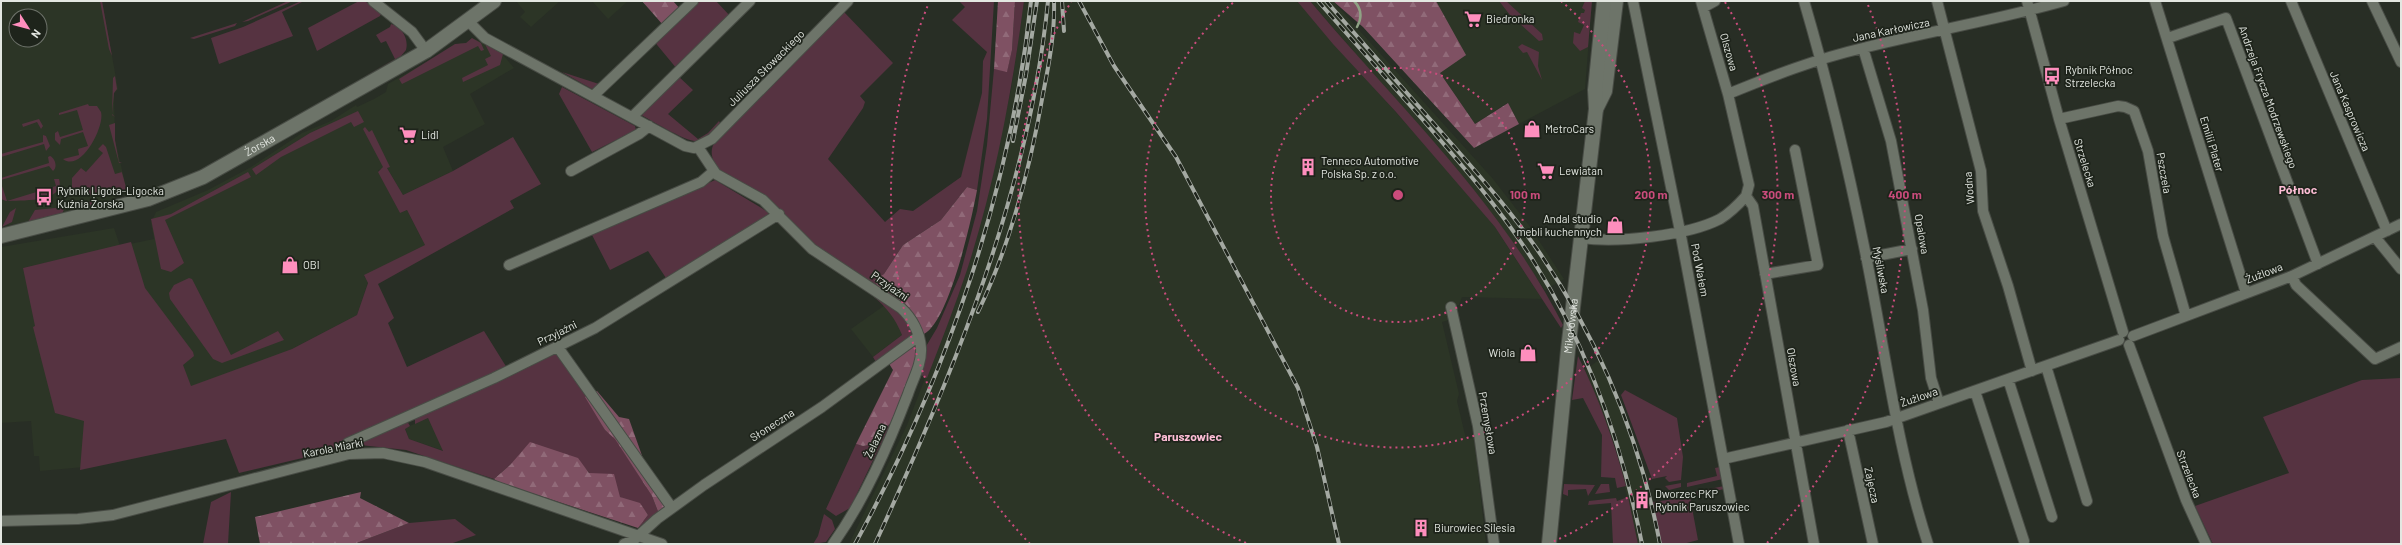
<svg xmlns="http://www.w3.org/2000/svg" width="2402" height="545" font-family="Barlow,sans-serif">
  <defs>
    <pattern id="forest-firs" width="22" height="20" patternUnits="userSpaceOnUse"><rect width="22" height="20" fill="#7f5163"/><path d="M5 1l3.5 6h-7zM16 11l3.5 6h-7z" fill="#916a79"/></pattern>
  </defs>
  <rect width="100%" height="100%" fill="#282e25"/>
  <path fill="#2c3526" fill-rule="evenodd" d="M1,1H102L118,89L114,93L115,140L127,191L102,205L1,227ZM16,16H40V40H16Z
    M516,1H560L531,27L520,17L525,12Z
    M592,1H628L608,19Z
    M1024,1H1297L1459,183L1495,227L1542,299L1462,297L1459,305L1446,307L1449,320L1442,322L1459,394L1457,401L1466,439L1474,438L1486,544H849L907,425L967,269L979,226L1011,90Z
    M1310,1H1333L1493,179L1528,224L1564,279L1545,290L1476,193Z
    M1436,1H1592L1585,89L1519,124L1507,103L1475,124L1440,73Z
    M472,38L499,50L514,68L470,94L485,124L443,147L453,171L403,195L387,168L378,170L400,213L407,210L425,245L364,276L368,282L357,315L292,349L188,399L120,246L23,268L89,417L84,467L40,471L39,456H34L31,421L1,423V247L114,228L120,246L154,239L151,223L156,212L208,190L251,167L302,133L331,121L356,105L357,107L374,99L386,92L388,84L460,43H466Z
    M885,305L898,322L902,335L873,357L851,329Z
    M1603,357L1646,474L1662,544H1638L1616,449L1585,370Z
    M428,418L444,451L409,439L405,428Z"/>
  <path fill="#563341" d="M100,1H102L112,56L109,49Z
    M288,1H293L248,21L242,22Z
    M301,1H304L282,12L293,36L219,64L211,38L243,27Z
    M359,1H365L381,14L380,16L317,51L308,28Z
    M696,1H716L731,17L677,69L653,40Z
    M959,1H994L987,119L977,190L967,187L941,220L903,245L884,274L874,280L878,287L830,258L721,172C713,161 708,154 715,141L844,12L893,63L860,96L865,102L863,108L828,159L885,222L900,209L913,211L961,177L982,93L983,61L987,52L952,20L965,7Z
    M1015,1H1024C1012,92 995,183 967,270C955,306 941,342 927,378L919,374L925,348L937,328L960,275L977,211L987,145L994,69L1007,71L1012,50Z
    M1297,1H1310C1398,106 1501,202 1563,325L1561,328L1495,227L1396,112L1333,44Z
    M1499,1H1506L1542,34L1543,40L1539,41L1510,15Z
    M1585,1H1592L1588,47L1580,51L1573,43L1574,32L1580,34L1584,25L1578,22L1581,13H1584L1585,10L1582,8Z
    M237,23L235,26L194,39L190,38Z
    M391,24C402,27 409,39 406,50L401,56L359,79L395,59L386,41L381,43L376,35L390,27Z
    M472,38L481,43L484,50L481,51L478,46L402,84L399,79L455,44L466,43Z
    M484,42L503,54L500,65L463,82L462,78L488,65L485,59L491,56Z
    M1522,44L1539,52L1538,66L1542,80L1527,52L1523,53L1518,47Z
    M562,72L565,73L599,84L592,89Z
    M677,75L693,90L668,114L698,139L708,133L719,121L720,123C714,130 708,138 699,141C688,144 650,119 639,114Z
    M115,76L117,89L114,93L112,114L115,117L112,115L113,78Z
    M562,87L635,126L636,130L592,152L559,94Z
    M88,104L89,106H97L101,112C105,126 81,173 63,159L79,155L78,149L88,146L83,132L61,139L60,145L55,140V133L58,131L60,137L83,130L77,110L59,115V113Z
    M358,111L364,122L354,127L351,122L281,157L256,175L252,169L310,133Z
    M39,119L43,126L41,129L37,122L23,127L22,124Z
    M115,123V140L119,162H122L119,163L109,125Z
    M365,127L369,132L372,130L390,167L387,168L403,195L453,171L513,137L541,184L510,201L514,208L378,284L394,318L388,323L407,367L484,331L507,368L343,443L332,451L239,473L226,439L80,470L84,421L55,413L33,327L35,326L23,268L131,242L145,288L193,352L194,356L183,365L191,386L292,349L357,315L368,283L364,275L425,245L407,210L400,213L378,172L383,167L363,129Z
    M43,135L46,136L50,146L46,151L44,144L1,157V154L43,142Z
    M103,144L106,147L115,174L122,172L121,169L127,191L101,196L79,195L72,188V178L81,168L86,172L103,153L98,149Z
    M50,156C55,158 58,167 53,171L49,166L1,180V178L49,163L48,157Z
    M248,172L251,177L165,220L184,263L171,272L161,269L151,219L171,214Z
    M54,179H59C66,203 21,200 6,201L1,199V183L7,201L56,186Z
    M715,180L768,212V215L672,276L670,275L666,278L648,251L610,270L591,233L620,219L628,220Z
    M101,202V204L78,209L79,202Z
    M65,207L62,214L28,222L35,210Z
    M16,208L12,222L2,227L10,212Z
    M835,268L904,314L913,330L910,338L876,362L873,357L902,335C890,303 862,287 834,270Z
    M189,278L192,279L231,355L278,331L284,340L222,363L213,359L170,299L169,293L174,285Z
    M556,352L589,395L605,430L615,438L652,496L659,514L638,528L648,515C637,500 635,505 620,497C603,489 588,473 577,458L511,464L494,479L406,450L351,444L407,421L410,426L405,429L409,439L443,451L428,418L415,424V418Z
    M1578,356C1599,398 1614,441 1626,486L1617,488L1615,478L1601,477L1602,435L1583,398L1572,400Z
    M2401,378V544H2213L2195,506L2289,473L2263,417L2362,380Z
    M1625,390L1677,418L1683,457L1681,480L1669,482L1665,478L1667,476L1652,479L1621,395Z
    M891,423L850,508L836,516L826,509L856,444L863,446L875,444L883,429Z
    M1720,467L1723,479L1687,487V483L1717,476L1715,468Z
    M1681,483V487L1669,490L1665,486Z
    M1564,484L1595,485L1588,496L1586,489L1568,490V496L1563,494Z
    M1601,484H1609L1610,492L1595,494Z
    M1724,486V489L1690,497L1698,540L1683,544H1662L1653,502L1675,499V496Z
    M231,492L228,544H203L211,502Z
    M1628,497L1638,544H1613L1611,503L1588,505L1589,501L1616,498L1617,501Z
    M824,514L832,520L835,529L826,542L813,544L818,536Z
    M455,519L476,535L450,544H354L409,523Z"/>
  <path fill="url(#forest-firs)" d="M642,1H673L681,10L663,25Z
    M998,1H1015L1012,50L1007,72L994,69Z
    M1333,1H1436L1466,55L1440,73L1475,124L1508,103L1519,124L1474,148L1363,27Z
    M967,187L977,190C972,218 949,322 924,334L918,323L878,287L874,280L884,274L903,245L941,220Z
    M913,344L918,345L915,362L891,423L883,429L875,444L863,446L856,444L893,370L888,362Z
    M597,391L619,417L629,419L645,464L673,504L659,514L652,496L615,439L605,430L585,397Z
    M530,442L578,458L589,473L614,474L620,497L640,503L648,515L638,528L498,482L494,479L511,464Z
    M361,492L360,498L409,523L354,544H260L255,517Z"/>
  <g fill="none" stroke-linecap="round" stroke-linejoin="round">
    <path stroke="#8fa284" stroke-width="2.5" d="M1354,1C1362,9 1362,18 1357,27"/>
    <g stroke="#484c45" stroke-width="12">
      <path id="street" d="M373,1L412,32L426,51
        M1633,1L1680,231L1739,544
        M1701,1L1728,94L1749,185L1746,196L1753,206L1814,544
        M1804,1C1828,83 1848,167 1865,251C1885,349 1897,449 1928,544
        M1937,1L1981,171L1983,211L2008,286L2032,371
        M2027,1L2059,119L2123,332
        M2155,1L2246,293
        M2291,1L2387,231
        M2372,1L2401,62
        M1704,7L1715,1
        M468,21L485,38L685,146L694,148L712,139L848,1
        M2168,38L2226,18L2318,264
        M1863,48L1891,141L1923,310L1931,378L1939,403
        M1728,94C1772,76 1816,59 1863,48C1930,31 1997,20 2064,1
        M593,96L693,1
        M632,117L750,1
        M2059,119L2118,106L2125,107L2134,111L2148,151L2163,236L2186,316
        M698,147L716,174L763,200L812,249L901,308C912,318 920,333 921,348C922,364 913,379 908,394C888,446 865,499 833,544
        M571,171L639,134L649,126
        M2375,237L2401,269
        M1581,238C1617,243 1687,236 1720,219C1730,213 1738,205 1746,196
        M1866,258L1912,249
        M509,265L701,182L714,171
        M1765,274L1818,265L1795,150
        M2292,276L2296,285L2375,359L2401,347
        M1451,307L1478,426L1494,544
        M2133,336L2292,276L2401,224
        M2129,345L2186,500L2206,544
        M557,346L672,508
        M2046,366L2087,501
        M2008,379L2052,517
        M1975,391L2024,541
        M1848,430L1873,544
        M340,456L341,450L348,443L494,378L595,328L779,214
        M1723,459L1886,422L2119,340
        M1,521L78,519L113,515L349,454L383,453L425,462L662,544
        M624,544L635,539L657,519L704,485L822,407L919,336"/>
    </g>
    <g stroke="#484c45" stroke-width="16">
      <g id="secondary">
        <path d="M1596,109L1605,91L1616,1"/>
        <path id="s1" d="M1,236L148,199L203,177L426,51L494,1"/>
        <path id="s2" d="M1549,544L1568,350L1596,109L1595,90L1604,1"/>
      </g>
    </g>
    <use href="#street" stroke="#6d7469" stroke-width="10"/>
    <use href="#secondary" stroke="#6d7469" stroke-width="14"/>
    <g stroke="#a4a9a2" stroke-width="4">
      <path id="rail" d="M1062,1L1064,31
        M1079,1L1114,66L1176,157L1298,388L1317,447L1339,544
        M1318,1C1353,41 1388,80 1423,120C1462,165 1502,211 1534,262C1589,349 1622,444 1642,544
        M1326,1C1363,43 1399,84 1436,126C1471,166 1508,207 1539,252C1599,340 1640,439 1660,544
        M1013,141L1026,75L1037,1
        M978,312C1011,243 1030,169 1043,94C1049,64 1055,32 1054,1
        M855,544C946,378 1011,190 1031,1
        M875,544C954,372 1029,192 1048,1"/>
    </g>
    <use href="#rail" stroke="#1e241b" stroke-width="2.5" stroke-dasharray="8" stroke-linecap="butt"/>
  </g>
  <g fill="none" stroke="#ca4c7c" stroke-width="2" stroke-dasharray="2 4">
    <circle cx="1398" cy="195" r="127"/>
    <path d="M1561 1A253 253 0 1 1 1235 1"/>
    <path d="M1246 543A380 380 0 0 1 1071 2M1725 2A380 380 0 0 1 1550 543"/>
    <path d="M1030 544A507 507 0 0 1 928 5M1868 5A507 507 0 0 1 1766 544"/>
  </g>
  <defs>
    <g id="supermarket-bare" transform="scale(1.38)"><path d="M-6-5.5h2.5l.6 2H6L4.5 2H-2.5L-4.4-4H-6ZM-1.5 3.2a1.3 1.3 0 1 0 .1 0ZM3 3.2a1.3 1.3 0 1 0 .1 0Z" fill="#fe8ebd" stroke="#1e241b" stroke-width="2.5" paint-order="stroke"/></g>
    <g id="bus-bare" transform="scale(1.38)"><path d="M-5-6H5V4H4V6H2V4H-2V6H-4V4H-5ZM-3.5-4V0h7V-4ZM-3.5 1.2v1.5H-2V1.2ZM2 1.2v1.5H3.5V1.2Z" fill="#fe8ebd" stroke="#1e241b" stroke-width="2.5" paint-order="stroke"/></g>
    <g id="shop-bare" transform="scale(1.38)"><path d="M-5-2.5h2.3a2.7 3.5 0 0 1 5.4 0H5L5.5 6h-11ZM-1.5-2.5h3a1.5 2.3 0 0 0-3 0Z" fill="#fe8ebd" stroke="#1e241b" stroke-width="2.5" paint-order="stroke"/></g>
    <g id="building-bare" transform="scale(1.38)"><path d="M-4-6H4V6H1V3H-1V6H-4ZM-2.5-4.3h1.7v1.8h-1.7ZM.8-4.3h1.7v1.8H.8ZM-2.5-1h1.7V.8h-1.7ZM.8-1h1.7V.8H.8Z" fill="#fe8ebd" stroke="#1e241b" stroke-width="2.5" paint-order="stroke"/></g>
  </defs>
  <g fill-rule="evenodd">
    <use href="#supermarket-bare" x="1473" y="19"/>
    <use href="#bus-bare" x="2052" y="76"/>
    <use href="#shop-bare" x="1532" y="129"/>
    <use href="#supermarket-bare" x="408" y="135"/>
    <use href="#building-bare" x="1308" y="167"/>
    <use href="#supermarket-bare" x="1546" y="171"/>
    <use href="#bus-bare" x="44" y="197"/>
    <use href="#shop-bare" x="1615" y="225"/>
    <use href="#shop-bare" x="290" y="265"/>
    <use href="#shop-bare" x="1528" y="353"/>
    <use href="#building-bare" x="1642" y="500"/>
    <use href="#building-bare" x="1421" y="528"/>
  </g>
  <g text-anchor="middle" stroke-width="3.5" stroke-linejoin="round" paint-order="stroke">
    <g font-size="11" fill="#e3e7e1" stroke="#1e241b" text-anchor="start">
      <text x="1486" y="23">Biedronka</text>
      <text x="2065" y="74">Rybnik Północ<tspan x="2065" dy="13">Strzelecka</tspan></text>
      <text x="1545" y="133">MetroCars</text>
      <text x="421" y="139">Lidl</text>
      <text x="1321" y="165">Tenneco Automotive<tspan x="1321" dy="13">Polska Sp. z o.o.</tspan></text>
      <text x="1559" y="175">Lewiatan</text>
      <text x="57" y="195">Rybnik Ligota-Ligocka<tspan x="57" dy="13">Kuźnia Żorska</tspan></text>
      <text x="1602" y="223" text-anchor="end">Andal studio<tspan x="1602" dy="13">mebli kuchennych</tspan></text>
      <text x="303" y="269">OBI</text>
      <text x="1515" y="357" text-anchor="end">Wiola</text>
      <text x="1655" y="498">Dworzec PKP<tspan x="1655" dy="13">Rybnik Paruszowiec</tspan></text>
      <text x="1434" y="532">Biurowiec Silesia</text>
    </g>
    <g font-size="11" fill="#e3e7e1" stroke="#1e241b">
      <text transform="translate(1891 30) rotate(-12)" y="4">Jana Karłowicza</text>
      <text transform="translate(1729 52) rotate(74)" y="4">Olszowa</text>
      <text transform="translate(766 68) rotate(-45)" y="4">Juliusza Słowackiego</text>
      <text transform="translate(2268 97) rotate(70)" y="4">Andrzeja Frycza Modrzewskiego</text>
      <text transform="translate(2350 111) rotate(67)" y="4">Jana Kasprowicza</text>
      <text transform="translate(2212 144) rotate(73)" y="4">Emilii Plater</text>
      <text dy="4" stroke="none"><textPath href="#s1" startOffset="276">Żorska</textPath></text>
      <text transform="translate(2085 163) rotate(73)" y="4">Strzelecka</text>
      <text transform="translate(2164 173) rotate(80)" y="4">Pszczela</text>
      <text transform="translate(1969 188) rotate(-95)" y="4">Wodna</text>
      <text transform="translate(1922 234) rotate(80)" y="4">Opalowa</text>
      <text transform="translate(1700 270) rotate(79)" y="4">Pod Wałem</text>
      <text transform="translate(1881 270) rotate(79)" y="4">Myśliwska</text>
      <text transform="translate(2264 273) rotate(-21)" y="4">Żużlowa</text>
      <text transform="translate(890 286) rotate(35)" y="4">Przyjaźni</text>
      <text dy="4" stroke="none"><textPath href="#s2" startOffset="219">Mikołowska</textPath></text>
      <text transform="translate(557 333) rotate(-26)" y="4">Przyjaźni</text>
      <text transform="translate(1794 367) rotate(80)" y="4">Olszowa</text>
      <text transform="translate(1919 397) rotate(-19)" y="4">Żużlowa</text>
      <text transform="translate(1488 423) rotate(80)" y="4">Przemysłowa</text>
      <text transform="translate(772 425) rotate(-33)" y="4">Słoneczna</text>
      <text transform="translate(875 441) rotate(-65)" y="4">Żelazna</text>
      <text transform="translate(333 448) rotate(-11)" y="4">Karola Miarki</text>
      <text transform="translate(2189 474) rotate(69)" y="4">Strzelecka</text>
      <text transform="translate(1872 485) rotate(78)" y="4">Zajęcza</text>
    </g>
    <g font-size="12" font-weight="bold" fill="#febed6" stroke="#1e241b">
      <text x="2298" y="194">Północ</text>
      <text x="1188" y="441">Paruszowiec</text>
    </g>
  </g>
  <circle cx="1398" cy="195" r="6" fill="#ca4c7c" stroke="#1e241b" stroke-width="2"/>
  <g font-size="12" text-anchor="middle" font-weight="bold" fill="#ca4c7c" stroke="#1e241b" stroke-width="3.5" stroke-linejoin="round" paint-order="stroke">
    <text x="1525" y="199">100 m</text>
    <text x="1651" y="199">200 m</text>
    <text x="1778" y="199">300 m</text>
    <text x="1905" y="199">400 m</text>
  </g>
  <rect width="2402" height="545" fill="none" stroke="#e3e7e1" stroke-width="4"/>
  <g transform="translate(28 28) rotate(126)"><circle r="19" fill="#1e241b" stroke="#6d726a"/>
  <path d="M0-3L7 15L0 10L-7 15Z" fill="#fe8ebd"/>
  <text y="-6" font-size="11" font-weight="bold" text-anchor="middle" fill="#e3e7e1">N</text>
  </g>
</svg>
